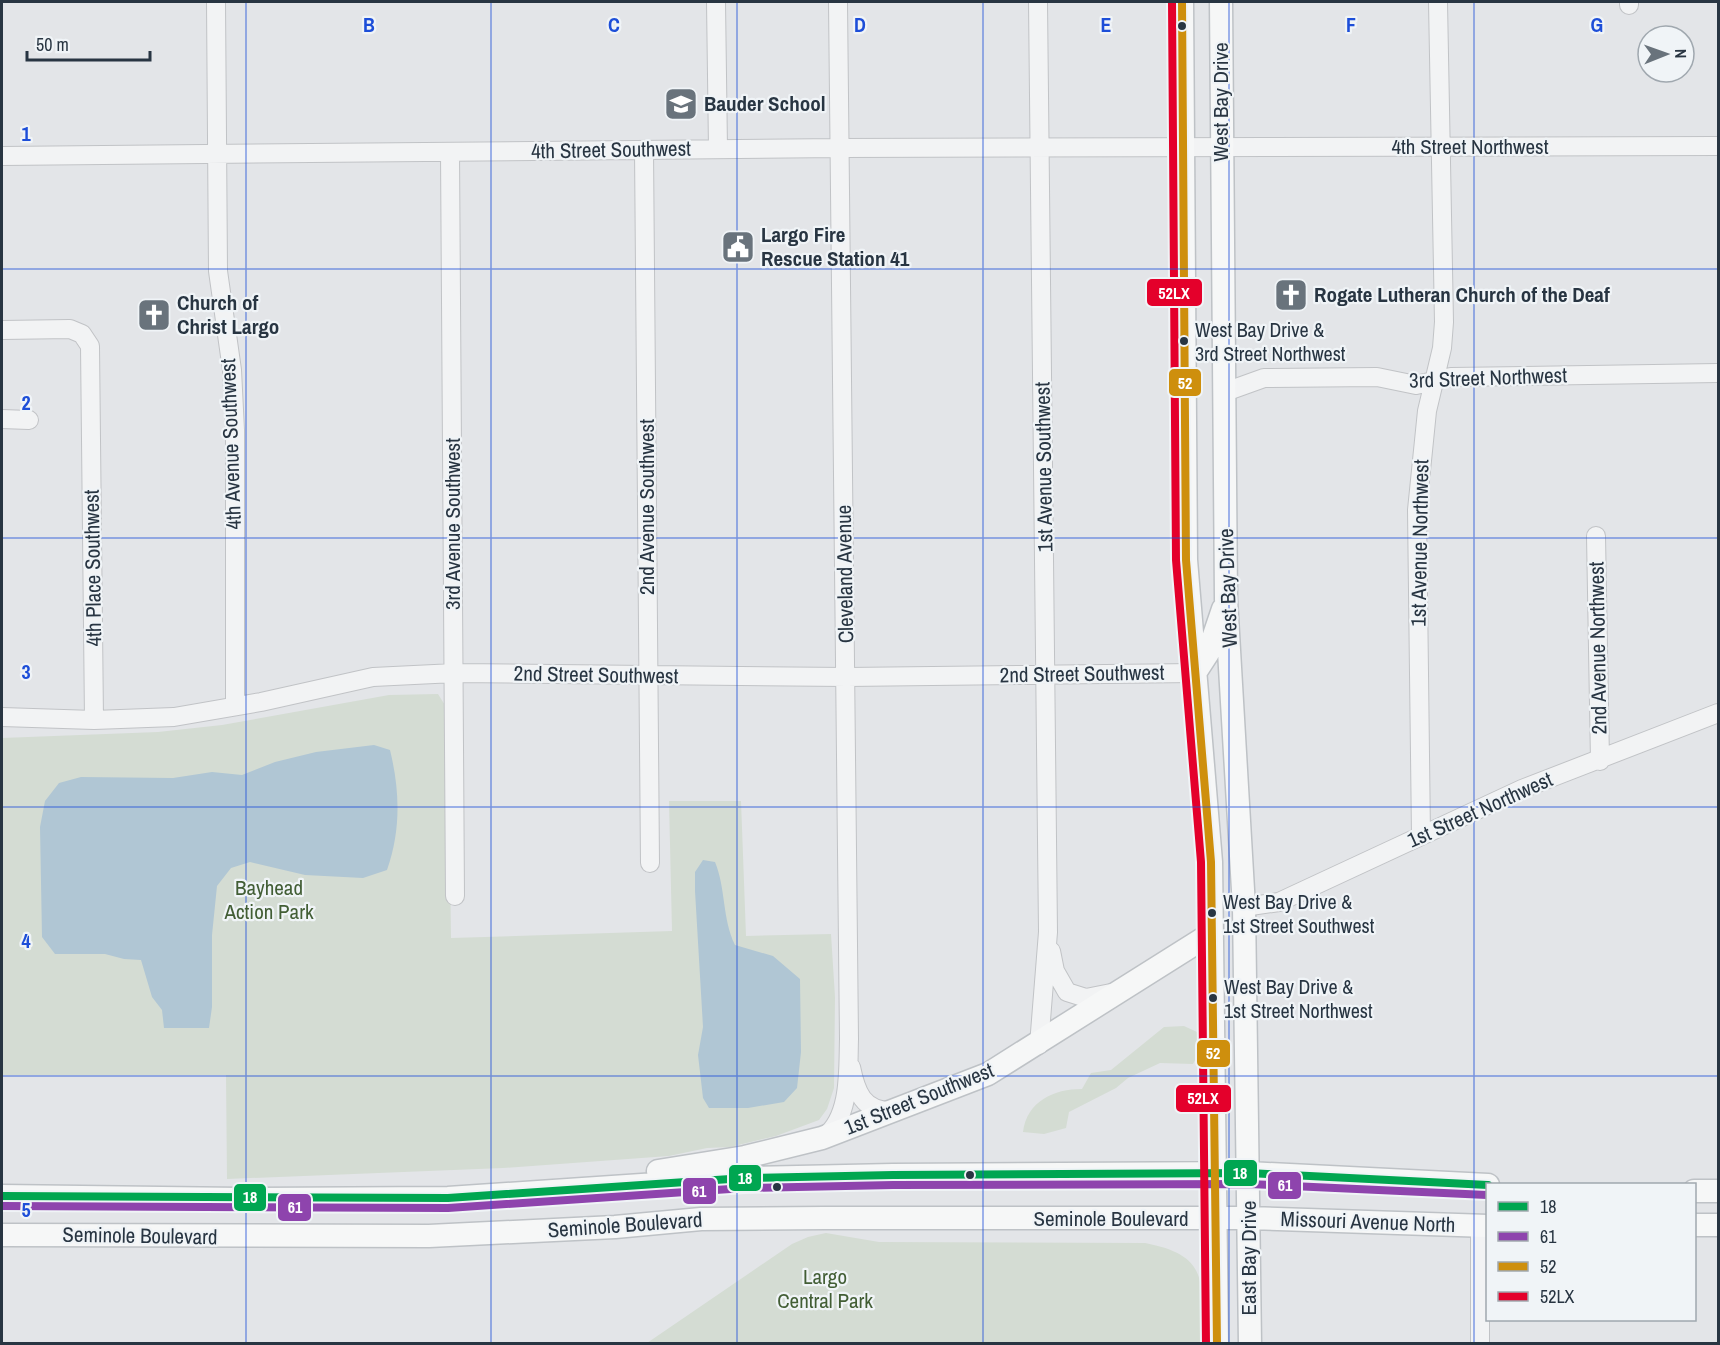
<svg xmlns="http://www.w3.org/2000/svg" width="1720" height="1345" font-family="'Archivo Narrow',sans-serif">
  <rect width="100%" height="100%" fill="#e3e5e8"/>
  <path fill="#d4dcd3" d="M438,694L448,710L451,938L672,931L669,801H741L746,936L831,934L835,997L834,1088L827,1109L819,1120L776,1136L730,1147L707,1148L669,1156L503,1168L227,1179L226,1075H2V738L158,732L222,725L389,695Z
    M1184,1026L1197,1032L1203,1045L1193,1064L1160,1063L1128,1078L1116,1088L1069,1112L1066,1128L1044,1134L1023,1132C1027,1101 1054,1089 1082,1089L1091,1073L1111,1070L1164,1027Z
    M826,1233L879,1242L1145,1243C1213,1256 1201,1285 1201,1343H647L792,1244L808,1237Z"/>
  <path fill="#b0c6d4" d="M374,745L390,750C400,791 401,830 387,870L363,878L305,875L250,862L231,868L217,886L212,935V1007L209,1028H164L162,1010L152,997L141,960L124,959L105,954H55L42,937L40,827L45,801L59,783L81,777L173,778L212,772L242,775L275,762L316,752Z
    M703,860L715,862C726,889 722,918 735,945L773,956L800,979L801,1052L797,1088L784,1102L748,1108H709L703,1098L698,1055L703,1027L695,891V872Z"/>
  <g fill="none" stroke-linecap="round" stroke-linejoin="round">
    <g stroke="#c1c3c6" stroke-width="20">
      <path id="minor" d="M216,2L218,271L232,370L235,430V706
        M716,2L718,149
        M1038,2L1048,932L1039,1045
        M1629,2V5
        M644,150L650,863
        M450,152L455,896
        M2,156L840,148L1718,146
        M2,330L70,329L82,334L90,346L94,720
        M1225,392L1264,378L1377,377L1416,385L1451,377L1718,373
        M2,419L29,420
        M1596,536L1600,761
        M2,717L94,720L174,717L261,702L373,677L455,673L847,677L1195,673
        M1421,836L1417,510L1427,411L1442,348L1444,322L1438,2
        M1244,907L1279,902L1522,789L1718,713
        M1051,951L1055,971L1067,992L1086,998L1111,993
        M851,1067C856,1092 863,1111 891,1111
        M824,1137C851,1117 848,1070 849,1039L838,2
        M1480,1344V1226"/>
    </g>
    <g stroke="#bec2c6" stroke-width="25">
      <path id="major" d="M1182,2L1186,560L1211,862L1217,1344
        M1221,2L1226,599L1244,907L1250,1344
        M1195,673L1208,653L1223,609
        M658,1171L745,1157L822,1138L988,1074L1212,933
        M1694,1191H1718
        M2,1196L241,1199L448,1198L745,1178L893,1175L1249,1173L1488,1185
        M1694,1225H1718
        M2,1235L429,1236L615,1227L701,1219L825,1218H1249L1488,1226"/>
    </g>
    <use href="#minor" stroke="#f2f3f4" stroke-width="18"/>
    <use href="#major" stroke="#f6f7f7" stroke-width="22"/>
    <g stroke="#f0f4f7" stroke-width="12">
      <path id="bus-1" d="M2,1196L448,1198L745,1178L893,1175L1249,1173L1488,1185"/>
    </g>
    <g stroke="#f0f4f7" stroke-width="12">
      <path id="bus-2" d="M2,1206L448,1208L745,1188L893,1185L1249,1184L1487,1195"/>
    </g>
    <g stroke="#f0f4f7" stroke-width="12">
      <path id="bus-3" d="M1182,2L1186,560L1211,862L1217,1344"/>
    </g>
    <g stroke="#f0f4f7" stroke-width="12">
      <path id="bus-4" d="M1172,2L1176,560L1201,862L1206,1344"/>
    </g>
    <use href="#bus-1" stroke="#00a651" stroke-width="8"/>
    <use href="#bus-2" stroke="#8e44ad" stroke-width="8"/>
    <use href="#bus-3" stroke="#ce8f0d" stroke-width="8"/>
    <use href="#bus-4" stroke="#e4002b" stroke-width="8"/>
  </g>
  <path fill="none" stroke="#1d4ed8" stroke-width="1.5" stroke-opacity="0.55" d="M246,2V1344M491,2V1344M737,2V1344M983,2V1344M1229,2V1344M1474,2V1344M2,269H1718M2,538H1718M2,807H1718M2,1076H1718"/>
  <defs>
    <g id="school-square" transform="scale(1.725)"><rect x="-9" y="-9" width="18" height="18" rx="4" fill="#69737c" stroke="#f0f4f7"/><path d="M0-5L7-2L0 1L-7-2ZM-4 1L0 2.5L4 1V4Q0 6-4 4Z" fill="#fff"/></g>
    <g id="civic-square" transform="scale(1.725)"><rect x="-9" y="-9" width="18" height="18" rx="4" fill="#69737c" stroke="#f0f4f7"/><path d="M-.6-6.5H3V-4.5H.6V-3L4-1V1h2V6H-6V1h2V-1L-.6-3ZM-1.2 2.5V6h2.4V2.5Z" fill="#fff"/></g>
    <g id="church-square" transform="scale(1.725)"><rect x="-9" y="-9" width="18" height="18" rx="4" fill="#69737c" stroke="#f0f4f7"/><path d="M-1.2-6h2.4v3.5h3.3v2.4h-3.3V6h-2.4V-.1h-3.3v-2.4h3.3Z" fill="#fff"/></g>
  </defs>
  <g fill-rule="evenodd">
    <use href="#school-square" x="681" y="104"/>
    <use href="#civic-square" x="738" y="247"/>
    <use href="#church-square" x="1291" y="295"/>
    <use href="#church-square" x="154" y="315"/>
  </g>
  <g fill="#283542" stroke="#f0f4f7" stroke-width="2">
    <circle cx="1182" cy="26" r="5"/>
    <circle cx="1184" cy="341" r="5"/>
    <circle cx="1212" cy="913" r="5"/>
    <circle cx="1213" cy="998" r="5"/>
    <circle cx="970" cy="1175" r="5"/>
    <circle cx="777" cy="1187" r="5"/>
  </g>
  <g text-anchor="middle" stroke-width="4.5" stroke-linejoin="round" paint-order="stroke">
    <g font-size="20" fill="#283542" stroke="#f0f4f7" text-anchor="start">
      <text x="1195" y="337">West Bay Drive &amp;<tspan x="1195" dy="24">3rd Street Northwest</tspan></text>
      <text x="1223" y="909">West Bay Drive &amp;<tspan x="1223" dy="24">1st Street Southwest</tspan></text>
      <text x="1224" y="994">West Bay Drive &amp;<tspan x="1224" dy="24">1st Street Northwest</tspan></text>
    </g>
    <g font-size="21" fill="#283542" stroke="#f0f4f7">
      <text transform="translate(1221 102) rotate(-90)" y="7">West Bay Drive</text>
      <text x="1470" y="154">4th Street Northwest</text>
      <text transform="translate(611 150) rotate(-1)" y="7">4th Street Southwest</text>
      <text transform="translate(1488 378) rotate(-2)" y="7">3rd Street Northwest</text>
      <text transform="translate(231 444) rotate(-92)" y="7">4th Avenue Southwest</text>
      <text transform="translate(1044 467) rotate(-91)" y="7">1st Avenue Southwest</text>
      <text transform="translate(647 507) rotate(-90)" y="7">2nd Avenue Southwest</text>
      <text transform="translate(453 524) rotate(-90)" y="7">3rd Avenue Southwest</text>
      <text transform="translate(1420 543) rotate(-89)" y="7">1st Avenue Northwest</text>
      <text transform="translate(93 568) rotate(-91)" y="7">4th Place Southwest</text>
      <text transform="translate(845 574) rotate(-91)" y="7">Cleveland Avenue</text>
      <text transform="translate(1228 588) rotate(-92)" y="7">West Bay Drive</text>
      <text transform="translate(1598 648) rotate(-91)" y="7">2nd Avenue Northwest</text>
      <text transform="translate(1082 674) rotate(-1)" y="7">2nd Street Southwest</text>
      <text transform="translate(596 675) rotate(1)" y="7">2nd Street Southwest</text>
      <text transform="translate(1480 810) rotate(-24)" y="7">1st Street Northwest</text>
      <text transform="translate(919 1099) rotate(-22)" y="7">1st Street Southwest</text>
      <text x="1111" y="1226">Seminole Boulevard</text>
      <text transform="translate(1368 1222) rotate(2)" y="7">Missouri Avenue North</text>
      <text transform="translate(625 1225) rotate(-4)" y="7">Seminole Boulevard</text>
      <text transform="translate(140 1236) rotate(1)" y="7">Seminole Boulevard</text>
      <text transform="translate(1249 1258) rotate(-90)" y="7">East Bay Drive</text>
    </g>
    <g font-size="21" font-weight="bold" fill="#283542" stroke="#f0f4f7" text-anchor="start">
      <text x="704" y="111">Bauder School</text>
      <text x="761" y="242">Largo Fire<tspan x="761" dy="24">Rescue Station 41</tspan></text>
      <text x="1314" y="302">Rogate Lutheran Church of the Deaf</text>
      <text x="177" y="310">Church of<tspan x="177" dy="24">Christ Largo</tspan></text>
    </g>
    <g font-size="21" fill="#425e35" stroke="#f0f4f7">
      <text x="269" y="895">Bayhead<tspan x="269" dy="24">Action Park</tspan></text>
      <text x="825" y="1284">Largo<tspan x="825" dy="24">Central Park</tspan></text>
    </g>
  </g>
  <g font-size="20" text-anchor="middle" font-weight="bold" fill="#1d4ed8" stroke="#f0f4f7" stroke-width="4.5" stroke-linejoin="round" paint-order="stroke">
    <text x="369" y="32">B</text>
    <text x="614" y="32">C</text>
    <text x="860" y="32">D</text>
    <text x="1106" y="32">E</text>
    <text x="1351" y="32">F</text>
    <text x="1597" y="32">G</text>
    <text x="26" y="141">1</text>
    <text x="26" y="410">2</text>
    <text x="26" y="679">3</text>
    <text x="26" y="948">4</text>
    <text x="26" y="1217">5</text>
  </g>
  <g stroke="#f0f4f7" stroke-width="2">
    <rect x="1146" y="278" width="57" height="29" rx="6" fill="#e4002b"/>
    <rect x="1168" y="368" width="34" height="29" rx="6" fill="#ce8f0d"/>
    <rect x="1196" y="1039" width="35" height="29" rx="6" fill="#ce8f0d"/>
    <rect x="1175" y="1084" width="57" height="29" rx="6" fill="#e4002b"/>
    <rect x="1223" y="1159" width="35" height="28" rx="6" fill="#00a651"/>
    <rect x="728" y="1164" width="34" height="28" rx="6" fill="#00a651"/>
    <rect x="1267" y="1171" width="35" height="29" rx="6" fill="#8e44ad"/>
    <rect x="682" y="1177" width="35" height="28" rx="6" fill="#8e44ad"/>
    <rect x="233" y="1183" width="34" height="29" rx="6" fill="#00a651"/>
    <rect x="277" y="1193" width="35" height="29" rx="6" fill="#8e44ad"/>
  </g>
  <g font-size="16" text-anchor="middle" font-weight="bold" fill="#fff">
    <text x="1174" y="299">52LX</text>
    <text x="1185" y="389">52</text>
    <text x="1213" y="1059">52</text>
    <text x="1203" y="1104">52LX</text>
    <text x="1240" y="1179">18</text>
    <text x="745" y="1184">18</text>
    <text x="1285" y="1191">61</text>
    <text x="699" y="1197">61</text>
    <text x="250" y="1203">18</text>
    <text x="295" y="1213">61</text>
  </g>
  <rect width="1720" height="1345" fill="none" stroke="#283542" stroke-width="6"/>
  <rect x="1486" y="1183" width="210" height="138" fill="#f0f4f7" stroke="#a0a8af" stroke-width="1.5"/>
  <rect x="1498" y="1202" width="30" height="9" fill="#00a651" stroke="#a0a8af" stroke-width="1.5"/>
  <text x="1540" y="1213" font-size="18" fill="#283542">18</text>
  <rect x="1498" y="1232" width="30" height="9" fill="#8e44ad" stroke="#a0a8af" stroke-width="1.5"/>
  <text x="1540" y="1243" font-size="18" fill="#283542">61</text>
  <rect x="1498" y="1262" width="30" height="9" fill="#ce8f0d" stroke="#a0a8af" stroke-width="1.5"/>
  <text x="1540" y="1273" font-size="18" fill="#283542">52</text>
  <rect x="1498" y="1292" width="30" height="9" fill="#e4002b" stroke="#a0a8af" stroke-width="1.5"/>
  <text x="1540" y="1303" font-size="18" fill="#283542">52LX</text>
  <g transform="translate(1666 54) rotate(89)"><circle r="28" fill="#f0f4f7" stroke="#a0a8af" stroke-width="1.5"/>
  <path d="M0-4.5L10 22L0 15L-10 22Z" fill="#69737c"/>
  <text y="-9" font-size="16" font-weight="bold" text-anchor="middle" fill="#283542">N</text>
  </g>
  <path d="M27 51v9h123v-9" fill="none" stroke="#283542" stroke-width="3"/>
  <text x="36" y="51" font-size="18" fill="#283542" stroke="#f0f4f7" stroke-width="4.5" paint-order="stroke">50 m</text>
</svg>
